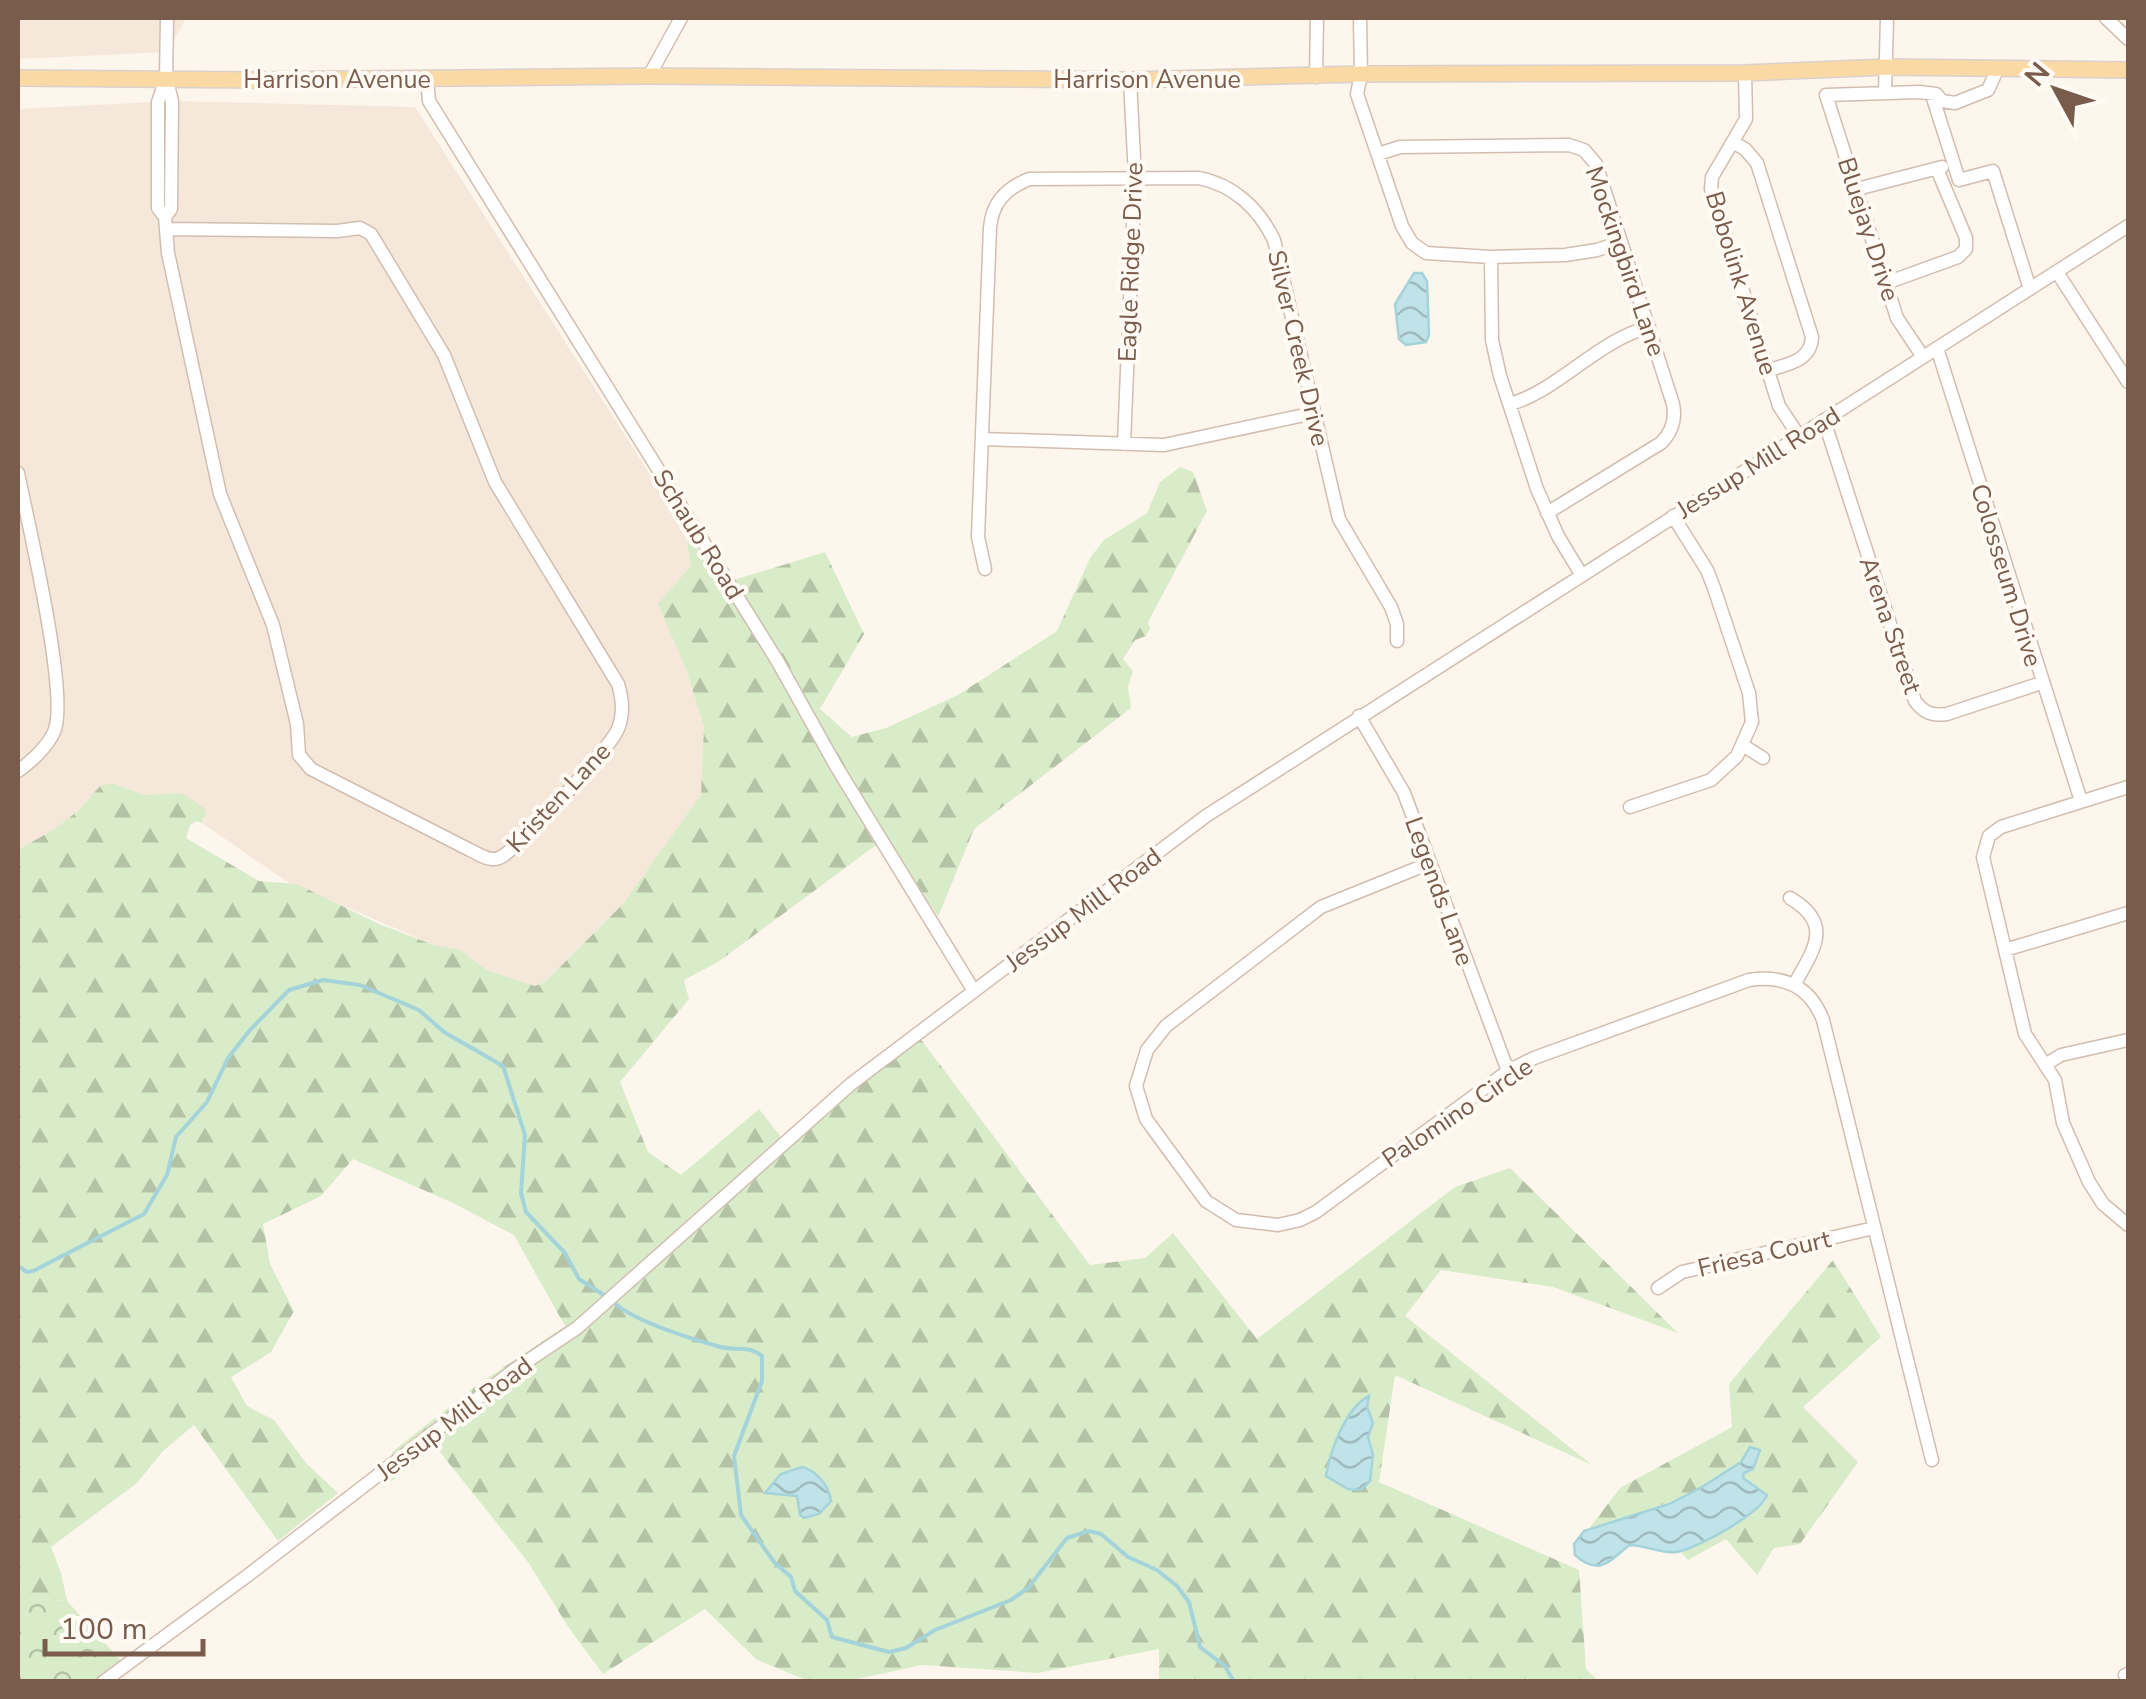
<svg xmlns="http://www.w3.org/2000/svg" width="2146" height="1699" font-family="'Nunito Sans',sans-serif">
  <defs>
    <pattern id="forest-firs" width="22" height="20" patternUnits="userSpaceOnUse" patternTransform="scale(2.5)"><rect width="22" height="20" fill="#d8ecc9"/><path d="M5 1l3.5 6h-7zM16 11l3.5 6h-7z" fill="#b4c2a5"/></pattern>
    <pattern id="park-crowns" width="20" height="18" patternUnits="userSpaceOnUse" patternTransform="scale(2.5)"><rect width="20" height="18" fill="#d8ecc9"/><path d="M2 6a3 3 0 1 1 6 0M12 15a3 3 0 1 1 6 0" fill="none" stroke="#b4c2a5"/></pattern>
    <pattern id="water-waves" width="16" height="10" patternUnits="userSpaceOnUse" patternTransform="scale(2.5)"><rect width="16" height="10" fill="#bfe3e8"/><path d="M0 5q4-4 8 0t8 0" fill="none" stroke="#a0bbbe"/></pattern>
  </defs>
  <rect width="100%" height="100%" fill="#fdf6ec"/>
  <path fill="#f5e8da" d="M18,18H186L167,52L18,59Z
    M172,101L415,107L690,537L687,543L691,566L685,666L704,727L702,795L622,905L545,982L535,986L487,970L461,950L434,945L286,881L202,823L205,819L182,793L145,795L112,783L100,786L79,810L56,828L18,850V109Z"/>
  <path fill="url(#forest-firs)" d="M1180,467L1193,472L1207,511L1148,622L1150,628L1146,636L1135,640L1123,659L1133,671L1128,687L1131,708L974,829L938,917L887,837L718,962L684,980L689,999L620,1082L648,1152L681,1175L759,1109L784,1141L917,1034L1090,1265L1145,1258L1173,1233L1257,1339L1455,1187L1510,1168L1678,1333L1553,1287L1441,1270L1405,1316L1592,1465L1395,1375L1379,1482L1579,1570L1586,1669L1598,1681H1159V1649L1038,1673L922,1665L848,1681H809L757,1660L705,1609L603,1674L569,1628L528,1562L436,1447L384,1487L382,1484L398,1470L392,1461V1452L473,1388L565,1326L514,1235L453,1203L353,1159L321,1196L263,1224L270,1264L294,1311L271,1352L231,1377L247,1406L274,1420L306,1463L338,1493L278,1541L194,1425L163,1451L137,1483L51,1547L61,1573L67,1601L24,1598L18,1587V850L56,828L79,810L100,786L112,783L145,795L182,793L204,808L206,814L202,823L197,821L190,825L186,838L259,881L297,884L379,924L434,945L461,950L487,970L535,986L545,982L622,905L701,795L704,727L685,666L658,604L691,566L687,543L690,537L722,587L734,580L825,552L864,634L820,709L852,737L886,728L958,695L1057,631L1090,558L1104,540L1147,513L1160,482Z
    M1833,1260L1881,1337L1803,1407L1858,1462L1800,1544L1774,1548L1757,1575L1726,1539L1688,1560L1681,1552L1750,1516L1766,1502V1493L1743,1478L1748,1450C1729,1488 1628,1517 1588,1530L1620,1488L1732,1427L1729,1384Z"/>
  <path fill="url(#park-crowns)" d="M18,1587L24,1598L67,1601L124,1664L99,1681H18Z"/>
  <path fill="url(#water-waves)" stroke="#a5d3da" stroke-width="2.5" d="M1414,273H1422L1427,281L1429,335L1426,342L1406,345L1399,339L1395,304Z
    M1369,1396L1367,1407L1373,1423L1368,1437L1373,1455L1370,1481L1361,1490L1348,1489L1326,1476C1330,1451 1346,1407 1369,1396Z
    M1750,1447L1760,1450L1753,1469L1744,1473L1743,1478L1767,1495C1763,1512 1695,1550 1676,1552C1661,1554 1645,1545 1630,1545C1610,1559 1601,1578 1575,1555L1574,1544L1584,1531L1669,1504L1702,1487L1741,1462Z
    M802,1467C817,1471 829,1486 831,1501L819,1514L804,1518L800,1515L797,1496L765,1493L781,1474Z"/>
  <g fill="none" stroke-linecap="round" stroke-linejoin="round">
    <path stroke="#a5d3da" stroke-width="4" d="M18,1266L27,1272L33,1271L144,1214L167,1175L176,1137L207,1102L228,1058L250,1030L289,990L323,980L360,985L419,1010L444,1032L503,1066L525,1135L521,1193L526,1212L565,1253L579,1279L607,1297
      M614,1303C635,1321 689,1338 717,1346C734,1352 748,1344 762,1356V1381L734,1456L741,1515L774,1562L791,1577L795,1591L827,1620L832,1637L889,1652L906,1648L935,1630L1011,1600L1028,1588L1067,1538L1089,1531L1101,1534L1128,1557L1157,1570L1177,1586L1189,1602L1200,1647L1225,1666L1234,1682"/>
    <g stroke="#d1beb0" stroke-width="15">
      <path id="minor" d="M1360,18L1361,74L1357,94L1402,226L1412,243L1426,253L1491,257L1565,255L1597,250L1621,242
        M2106,18L2128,39
        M1745,73L1746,119L1712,177L1711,189L1779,406L1799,436
        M649,76L681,18
        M1316,77L1317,18
        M427,78L429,101L778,662L836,766L974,991
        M1885,93L1887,18
        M1932,95L1959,180L1993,171L2030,289
        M1734,143L1745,149L1757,163L1812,337C1811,361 1788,364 1769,370
        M1378,154L1400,147L1569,145L1584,150L1596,164L1673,404C1676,419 1672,432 1661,443L1547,513
        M1857,189L1942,167
        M165,217L171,209L172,101L167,81
        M166,229L168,253L220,494L273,625L297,724L299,755L311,769L470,850C479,854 489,862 499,858C516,852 608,749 617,731C624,716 623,700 618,684L495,482L444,355L371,234L360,228L337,231L166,229L165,217L158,208V102L166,79L167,18
        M1491,257L1492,340L1500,376L1537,489L1558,536L1581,574
        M2057,272L2128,382
        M1886,283L1958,257L1966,249V238L1937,169
        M1937,348L2081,801
        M1923,357L1897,318L1826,95L1919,92L1936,94L1942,101L1955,103L1988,90L1997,70
        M1511,404C1561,388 1597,341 1649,327
        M1824,420L1915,701C1924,713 1932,716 1947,714L2041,683
        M983,439L1164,445L1314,413
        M1124,444L1135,177L1130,80
        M18,473C27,519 70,697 54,732C47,747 31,762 18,771
        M985,569L978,537L990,228C992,203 1005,189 1029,179L1199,178C1234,185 1259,209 1274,240L1339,519L1391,607L1397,624V641
        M1359,716L1404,793L1508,1071
        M1744,746L1763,758
        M2128,787L2001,827L1989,836L1983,857L2025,1034L2055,1080L2063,1123L2089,1182L2103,1204L2128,1225
        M1630,807L1711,780L1737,756L1752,722L1749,693L1714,588L1707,570L1673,516
        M1430,863L1321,907L1166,1026L1147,1050L1136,1086L1146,1119L1206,1201L1236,1220L1278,1225L1300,1220L1316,1212L1508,1071L1534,1058L1749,980C1784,975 1810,986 1823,1020L1932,1460
        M1790,898C1834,924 1814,949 1794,985
        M2005,950L2128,913
        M2045,1065L2061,1055L2128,1040
        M1658,1288L1682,1272L1874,1228
        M2125,1675L2128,1674
        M103,1682L247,1576L517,1368L577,1328L851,1084L1206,816L2128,226"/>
    </g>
    <g stroke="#dad1cd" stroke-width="18">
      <path id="major" d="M18,78L251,80L649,76L1130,80L1361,74L1745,73L1887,67L2128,70"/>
    </g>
    <use href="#minor" stroke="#fff" stroke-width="12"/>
    <use href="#major" stroke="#fbd9a5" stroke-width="15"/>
  </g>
  <g text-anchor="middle" stroke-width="8" stroke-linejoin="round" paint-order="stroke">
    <g font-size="25" fill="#7a5c4d" stroke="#fffaf3">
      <text x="337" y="88">Harrison Avenue</text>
      <text x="1147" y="88">Harrison Avenue</text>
      <text transform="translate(1869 229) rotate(72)" y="9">Bluejay Drive</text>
      <text transform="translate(1626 261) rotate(71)" y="9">Mockingbird Lane</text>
      <text transform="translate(1130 262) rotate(-88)" y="9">Eagle Ridge Drive</text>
      <text transform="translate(1742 283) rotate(73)" y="9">Bobolink Avenue</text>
      <text transform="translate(1299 348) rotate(77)" y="9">Silver Creek Drive</text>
      <text transform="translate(1758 462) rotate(-32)" y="9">Jessup Mill Road</text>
      <text transform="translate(699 534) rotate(58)" y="9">Schaub Road</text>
      <text transform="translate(2007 575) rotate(73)" y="9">Colosseum Drive</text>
      <text transform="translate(1891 625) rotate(71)" y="9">Arena Street</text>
      <text transform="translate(558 797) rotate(-47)" y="9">Kristen Lane</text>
      <text transform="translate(1440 891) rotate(70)" y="9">Legends Lane</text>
      <text transform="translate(1083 909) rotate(-37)" y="9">Jessup Mill Road</text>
      <text transform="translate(1457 1112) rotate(-34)" y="9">Palomino Circle</text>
      <text transform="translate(1764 1253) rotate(-13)" y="9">Friesa Court</text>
      <text transform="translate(454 1418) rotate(-37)" y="9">Jessup Mill Road</text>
    </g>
  </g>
  <rect width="2146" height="1699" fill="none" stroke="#7a5c4d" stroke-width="40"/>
  <g transform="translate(2056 90) rotate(310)" stroke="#fffaf3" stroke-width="8" paint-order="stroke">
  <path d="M0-8L18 38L0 25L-18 38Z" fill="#7a5c4d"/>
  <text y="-15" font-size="28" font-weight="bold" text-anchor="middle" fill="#7a5c4d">N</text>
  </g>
  <path d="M45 1639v15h158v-15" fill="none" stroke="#7a5c4d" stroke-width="5"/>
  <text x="60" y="1639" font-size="30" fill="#7a5c4d" stroke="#fffaf3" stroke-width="8" paint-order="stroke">100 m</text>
</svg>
